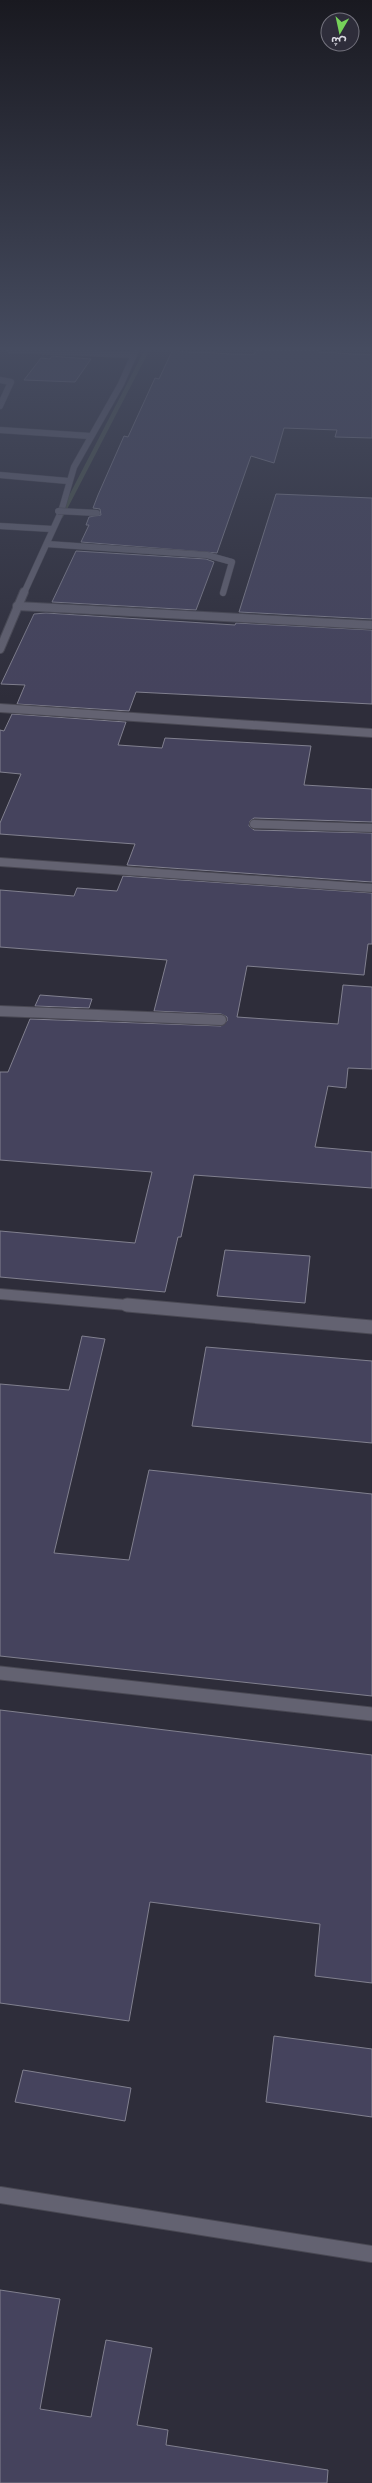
<svg xmlns="http://www.w3.org/2000/svg" width="372" height="2483" font-family="'Libre Baskerville','Noto Sans Arabic',serif">
  <rect width="100%" height="100%" fill="#2e2d3a"/>
  <g fill="none" stroke-linecap="round" stroke-linejoin="round">
    <path stroke="#4b564a" stroke-width="4.5" d="M61,516L147,350"/>
  </g>
  <path fill="#45435d" stroke="#81808f" d="M256,350H319V352L372,355V438L335,437L337,430L284,428L274,463L251,456L217,553L81,542L89,525H86L89,517L101,515L100,509L93,508L98,495L124,436L128,437L155,378L159,379L172,351L254,355Z
    M52,356L62,357L91,359L75,382L24,380L41,358L50,359Z
    M276,494L372,498V619L239,612Z
    M76,551L206,559L214,562L196,610L52,602Z
    M46,613L235,625L236,623L372,630V704L136,692L129,711L17,704L25,685L1,684L34,614Z
    M12,714L126,722L118,745L162,748L165,738L311,746L304,785L372,789V822L254,818L250,821L249,826L254,830L372,833V882L127,865L135,844L0,834V823L21,774L0,772V730L4,731Z
    M123,876L372,893V944H368L364,975L247,966L237,1017L338,1024L343,985L372,987V1069L348,1068L346,1088L328,1086L315,1147L372,1152V1188L194,1175L181,1237H178L165,1292L0,1277V1231L135,1243L152,1172L0,1160V1072H8L30,1019L221,1026L227,1021V1017L221,1014L154,1011L167,960L0,947V890L74,896L77,888L117,891Z
    M40,995L92,999L89,1008L35,1006Z
    M225,1250L310,1256L305,1303L217,1296Z
    M82,1336L105,1339L54,1553L129,1560L149,1470L372,1494V1696L0,1656V1384L69,1390Z
    M206,1347L372,1361V1443L192,1426Z
    M0,1710L372,1755V1983L315,1976L320,1924L150,1902L129,2021L0,2003Z
    M274,2036L372,2049V2117L266,2102Z
    M23,2070L131,2088L125,2121L15,2102Z
    M0,2290L60,2299L40,2409L91,2417L106,2340L152,2348L137,2425L168,2430L166,2445L328,2470L327,2483H0Z"/>
  <g fill="none" stroke-linecap="round" stroke-linejoin="round">
    <g stroke="#494853" stroke-width="7">
      <path id="service-far3" d="M10,350L134,355
        M0,380L11,382L0,406
        M0,430L90,436
        M0,475L68,481
        M0,526L52,529
        M47,544L207,555L232,562L223,593"/>
    </g>
    <g stroke="#494853" stroke-width="10">
      <path id="service-far2" d="M17,606L372,625
        M0,708L372,733
        M254,824L372,828
        M0,862L372,888"/>
    </g>
    <g stroke="#494853" stroke-width="12">
      <path id="service-far1" d="M0,1011L221,1020
        M0,1294L138,1306"/>
    </g>
    <g stroke="#494853" stroke-width="15">
      <path id="service" d="M127,1305L372,1327
        M0,1673L372,1714"/>
    </g>
    <g stroke="#494853" stroke-width="18">
      <path id="minor" d="M0,2195L372,2254"/>
    </g>
    <g stroke="#494853" stroke-width="7">
      <path id="tertiary-far1" d="M24,593L61,512L74,467L121,384L136,350"/>
    </g>
    <g stroke="#494853" stroke-width="10">
      <path id="tertiary" d="M0,649L24,592"/>
    </g>
    <use href="#service-far3" stroke="#636271" stroke-width="6"/>
    <use href="#service-far2" stroke="#636271" stroke-width="8"/>
    <use href="#service-far1" stroke="#636271" stroke-width="10"/>
    <use href="#service" stroke="#636271" stroke-width="13"/>
    <use href="#minor" stroke="#636271" stroke-width="16"/>
    <use href="#tertiary-far1" stroke="#636271" stroke-width="6"/>
    <use href="#tertiary" stroke="#636271" stroke-width="8"/>
    <g stroke="#494853" stroke-width="7" stroke-linecap="butt">
      <path id="service-bridge" d="M58,511L97,513"/>
    </g>
    <use href="#service-bridge" stroke="#636271" stroke-width="6"/>
  </g>
  <linearGradient id="sky" x2="0" y2="1"><stop stop-color="#191920"/><stop offset="0.5" stop-color="#464c60"/><stop offset="1" stop-color="#464c60" stop-opacity="0"/></linearGradient>
  <rect width="372" height="698" fill="url(#sky)"/>
  <g transform="translate(340 32) rotate(189)"><circle r="19" fill="#2e2d3a" stroke="#73727d"/>
  <path d="M0-3L7 15L0 10L-7 15Z" fill="#76d25a"/>
  <text y="-6" font-size="11" font-weight="bold" text-anchor="middle" fill="#dad9e2">ش</text>
  </g>
</svg>
